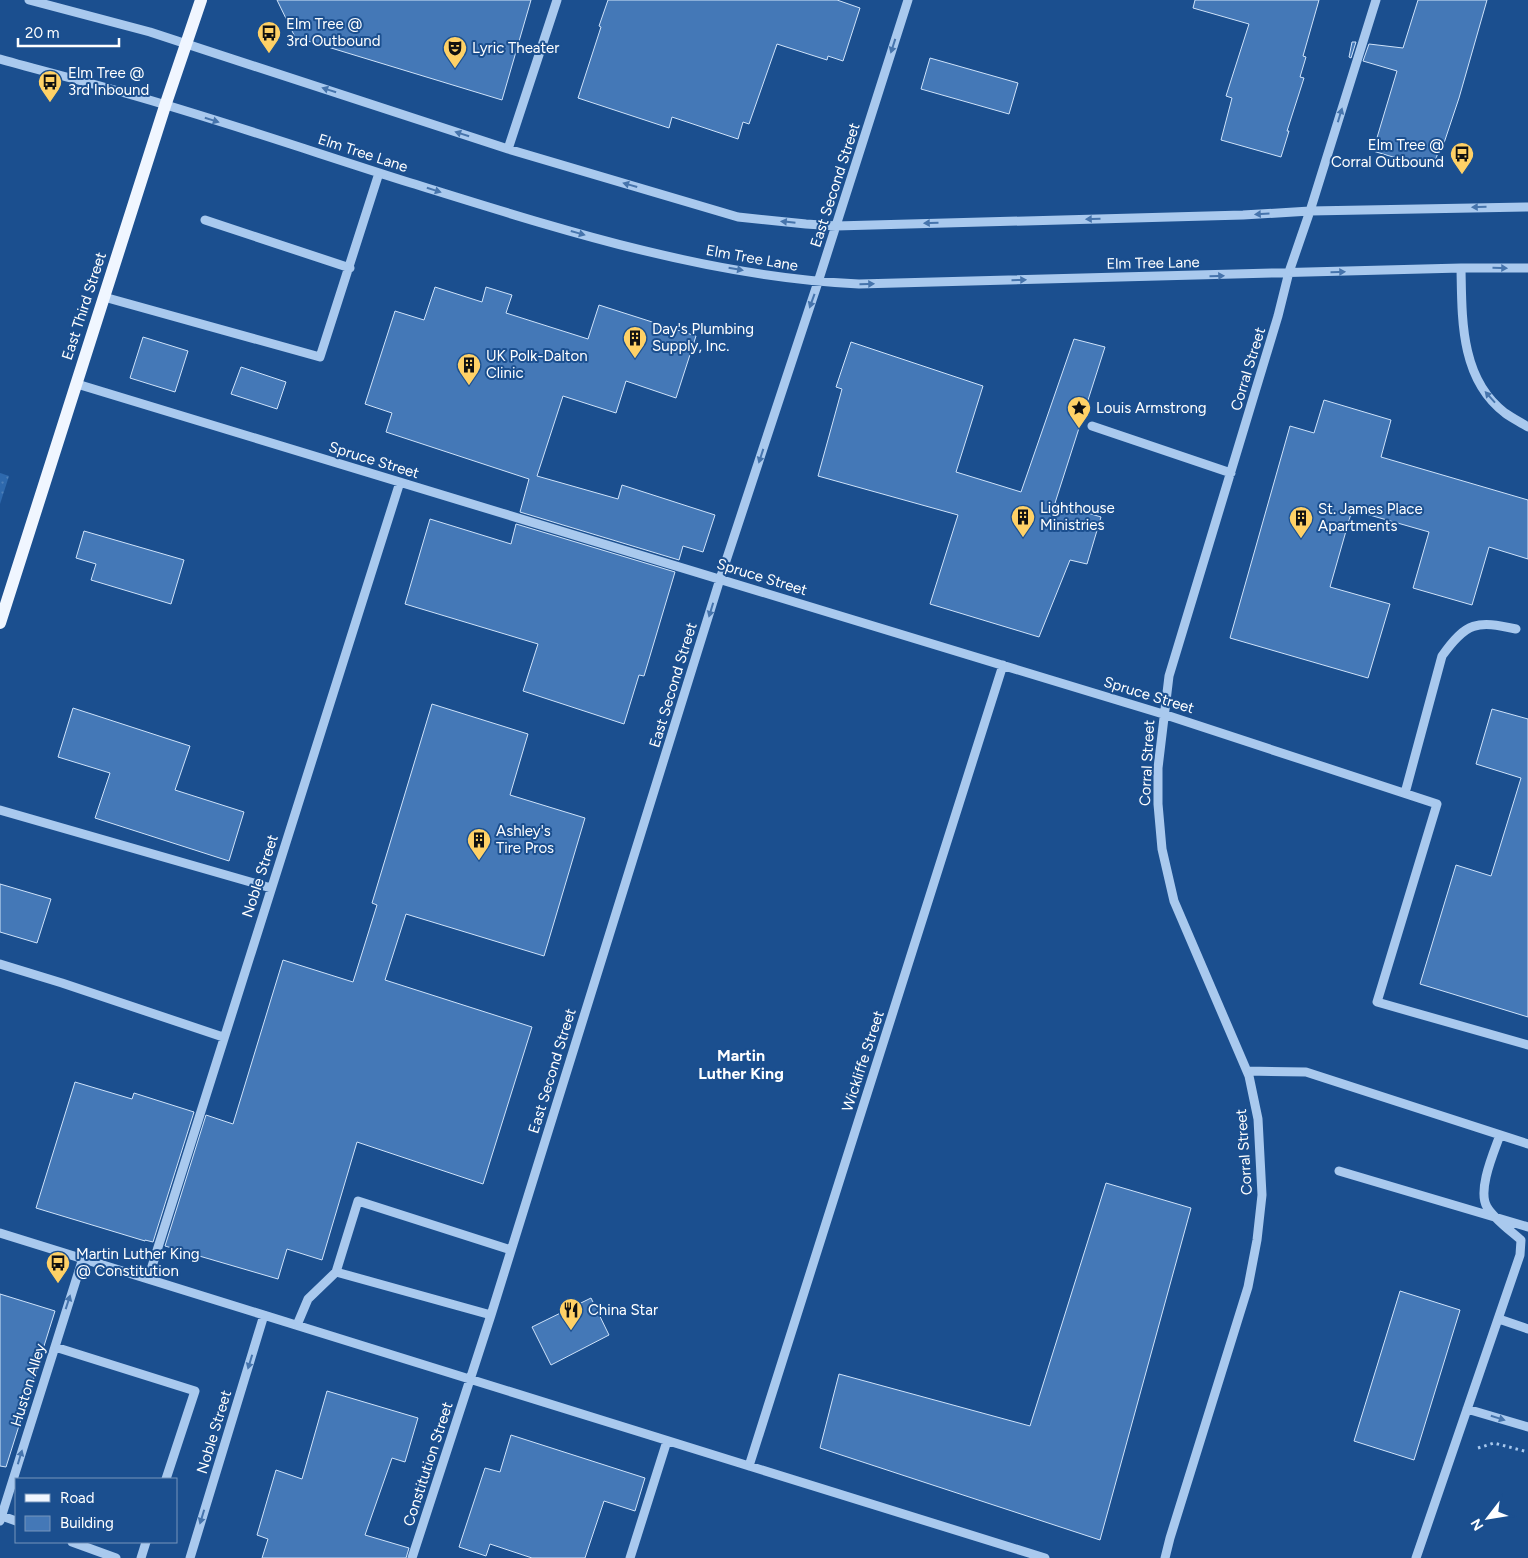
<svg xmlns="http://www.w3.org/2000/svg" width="1528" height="1558" font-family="Figtree,sans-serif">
  <defs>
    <pattern id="park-dots" width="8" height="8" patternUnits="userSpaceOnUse" patternTransform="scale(1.25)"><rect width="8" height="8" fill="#2e69ad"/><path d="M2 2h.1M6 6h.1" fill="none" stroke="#4d80b9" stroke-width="1.8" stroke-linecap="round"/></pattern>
  </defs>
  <rect width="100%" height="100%" fill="#1b4f8f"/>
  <path fill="url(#park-dots)" d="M0,473L9,476L0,504Z"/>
  <path fill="#4478b7" stroke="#cfe3fa" d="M277,0H531L502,100L295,37Z
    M608,0H837L860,8L843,61L828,56L827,60L777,44L749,124L743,122L738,139L672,117L669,128L578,98L601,27L599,26Z
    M1195,0H1319L1303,56L1306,57L1300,77L1304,78L1287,131H1289L1281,157L1221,140L1232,98L1226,96L1249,24L1193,8Z
    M1418,0H1487L1459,98L1444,143L1442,142L1435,161L1403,160L1373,151L1397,71L1363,61L1369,44L1403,48Z
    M1352,42H1356L1351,58L1349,57Z
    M930,58L1018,83L1009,114L921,89Z
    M435,287L482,302L486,287L512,295L506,313L588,339L599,305L696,336L676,398L626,381L616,413L563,396L537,476L618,499L622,485L715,515L703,552L683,546L679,560L520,512L529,479L386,432L392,413L365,404L395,311L424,320Z
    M143,337L188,351L175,392L130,378Z
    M1074,339L1105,347L1055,503L1101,517L1087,564L1070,560L1039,637L930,604L958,515L818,476L842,389L836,387L851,342L983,386L956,472L1021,492Z
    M241,367L286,382L277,409L231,394Z
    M1324,400L1391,420L1381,457L1528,500V559L1489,547L1472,605L1413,588L1429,532L1352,510L1330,587L1390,604L1368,678L1230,638L1290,426L1314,433Z
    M430,519L511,544L516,524L675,572L644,676L639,675L624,724L523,691L538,644L405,604Z
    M84,531L184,560L171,604L91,580L96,564L76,558Z
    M432,704L528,734L510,795L585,818L544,956L406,914L385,980L532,1027L483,1184L357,1142L322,1260L287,1249L278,1279L165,1246L206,1115L233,1124L283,960L353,982L377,905L372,903Z
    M73,708L190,746L175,790L244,812L229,861L95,818L110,773L58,757Z
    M1492,709L1528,719V1017L1420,984L1456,865L1491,876L1521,778L1476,764Z
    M0,884L51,899L37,943L0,932Z
    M75,1082L132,1099L134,1093L194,1112L153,1242L145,1240V1241L36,1208Z
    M1106,1183L1191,1208L1100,1540L820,1448L839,1374L1030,1426Z
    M1400,1291L1460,1310L1414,1460L1354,1441Z
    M0,1294L55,1311L6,1467L0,1466Z
    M591,1298L609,1335L551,1365L532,1327Z
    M327,1391L418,1418L405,1462L392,1458L365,1535L409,1548L406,1558H262L268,1539L257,1535L276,1470L302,1479Z
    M511,1435L645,1478L635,1511L604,1501L585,1558H532L490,1544L486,1556L459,1547L485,1468L500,1472Z"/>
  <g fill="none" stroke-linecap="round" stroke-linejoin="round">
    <path stroke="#a9c9ee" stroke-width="3" stroke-dasharray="2.5 4" stroke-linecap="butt" d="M1478,1448L1494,1443L1528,1452"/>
    <path stroke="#a9c9ee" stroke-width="9" d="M29,0L150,32L508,149L738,217L806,224L836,226L1243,215L1310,211L1528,207
      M0,59C42,71 84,81 125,93C221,120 316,153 411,183C556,228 706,277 859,284L1461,268H1528
      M508,149L557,0
      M205,220L350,268
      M1461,268C1462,318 1460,379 1505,413C1512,418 1520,422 1528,427
      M104,297L320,357L379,173
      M77,384L1163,714L1437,804L1377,1002L1528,1045
      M1092,426L1231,473
      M1405,793L1442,656C1466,622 1477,620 1516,629
      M0,810L271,888
      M0,964L62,983L223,1037
      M1247,1071L1306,1072L1528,1144
      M1339,1171L1528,1227
      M0,1233L1045,1558
      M148,1279L400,482
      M491,1315L336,1272L358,1201L511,1250
      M1499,1319L1528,1329
      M297,1325L308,1299L336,1272
      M55,1347L195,1391L166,1479
      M1467,1409L1528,1427
      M749,1466L1003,665
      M2,1516L16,1521
      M0,1521L83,1258
      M72,1542L116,1558
      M141,1558L146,1542
      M190,1558L264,1315
      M412,1558L491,1315L720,579L818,282L908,0
      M630,1558L667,1441
      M1165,1558L1170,1538L1248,1287L1257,1240L1262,1195L1258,1119L1249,1076L1174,901L1162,849L1158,804V768L1169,676L1278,316L1289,272L1310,211L1376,0
      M1416,1558L1520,1255L1521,1240C1511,1231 1493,1218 1487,1207C1477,1190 1494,1152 1500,1135"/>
    <path stroke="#f0f6ff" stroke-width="12" d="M0,623L165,106L201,0"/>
  </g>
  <defs><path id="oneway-solid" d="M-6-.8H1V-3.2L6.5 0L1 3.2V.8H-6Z" transform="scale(1.25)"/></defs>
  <g fill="#4674ac">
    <use href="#oneway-solid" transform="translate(893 46) rotate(108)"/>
    <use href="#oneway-solid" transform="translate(329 90) rotate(-162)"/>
    <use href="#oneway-solid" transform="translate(1340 115) rotate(-73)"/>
    <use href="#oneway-solid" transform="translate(212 120) rotate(17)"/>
    <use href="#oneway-solid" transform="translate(462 134) rotate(-162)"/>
    <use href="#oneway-solid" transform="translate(630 185) rotate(-164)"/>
    <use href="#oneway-solid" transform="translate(434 190) rotate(17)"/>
    <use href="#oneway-solid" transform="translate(1479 207) rotate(179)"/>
    <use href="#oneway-solid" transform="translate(1262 214) rotate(177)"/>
    <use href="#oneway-solid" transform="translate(1093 219) rotate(178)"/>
    <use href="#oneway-solid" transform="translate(788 222) rotate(-174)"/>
    <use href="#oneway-solid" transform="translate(931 223) rotate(178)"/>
    <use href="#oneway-solid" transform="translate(578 233) rotate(16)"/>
    <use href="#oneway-solid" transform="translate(1500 268) rotate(1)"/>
    <use href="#oneway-solid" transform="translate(736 269) rotate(10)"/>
    <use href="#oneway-solid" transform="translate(1338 272) rotate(-1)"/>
    <use href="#oneway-solid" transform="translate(1217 276) rotate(-2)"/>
    <use href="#oneway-solid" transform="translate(1019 280) rotate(-1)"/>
    <use href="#oneway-solid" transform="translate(867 284) rotate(-1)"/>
    <use href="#oneway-solid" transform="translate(812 301) rotate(110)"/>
    <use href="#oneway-solid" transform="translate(1490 397) rotate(-132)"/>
    <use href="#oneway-solid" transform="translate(761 456) rotate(108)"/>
    <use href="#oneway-solid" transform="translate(711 610) rotate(107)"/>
    <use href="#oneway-solid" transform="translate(68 1302) rotate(-72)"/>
    <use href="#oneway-solid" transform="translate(250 1362) rotate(107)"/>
    <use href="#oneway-solid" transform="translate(1498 1418) rotate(17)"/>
    <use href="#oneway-solid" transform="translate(20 1457) rotate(-73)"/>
    <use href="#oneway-solid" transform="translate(202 1517) rotate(107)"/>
  </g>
  <defs>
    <g id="bus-pin" transform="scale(1.25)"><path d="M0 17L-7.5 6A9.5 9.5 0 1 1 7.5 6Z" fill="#ffd166" stroke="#1b4f8f"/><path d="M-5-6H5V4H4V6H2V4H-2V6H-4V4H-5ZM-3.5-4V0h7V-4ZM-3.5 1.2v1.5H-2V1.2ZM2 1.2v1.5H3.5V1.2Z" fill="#111"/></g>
    <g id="theatre-pin" transform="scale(1.25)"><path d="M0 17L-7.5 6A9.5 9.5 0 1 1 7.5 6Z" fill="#ffd166" stroke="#1b4f8f"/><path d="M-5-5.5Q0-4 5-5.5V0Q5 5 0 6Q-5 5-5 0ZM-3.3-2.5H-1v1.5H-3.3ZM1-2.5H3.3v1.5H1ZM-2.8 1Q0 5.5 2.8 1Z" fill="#111"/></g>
    <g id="building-pin" transform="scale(1.25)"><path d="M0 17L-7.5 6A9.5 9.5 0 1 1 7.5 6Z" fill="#ffd166" stroke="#1b4f8f"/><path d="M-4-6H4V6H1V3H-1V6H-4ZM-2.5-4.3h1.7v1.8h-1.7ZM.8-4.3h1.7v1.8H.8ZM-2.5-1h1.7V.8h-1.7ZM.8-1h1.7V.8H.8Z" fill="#111"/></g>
    <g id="sight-pin" transform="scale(1.25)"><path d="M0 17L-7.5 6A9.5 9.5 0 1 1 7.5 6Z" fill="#ffd166" stroke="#1b4f8f"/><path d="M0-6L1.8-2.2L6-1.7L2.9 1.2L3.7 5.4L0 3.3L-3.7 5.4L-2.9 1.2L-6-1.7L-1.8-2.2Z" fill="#111"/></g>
    <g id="restaurant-pin" transform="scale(1.25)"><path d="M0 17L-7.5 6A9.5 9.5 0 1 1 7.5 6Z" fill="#ffd166" stroke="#1b4f8f"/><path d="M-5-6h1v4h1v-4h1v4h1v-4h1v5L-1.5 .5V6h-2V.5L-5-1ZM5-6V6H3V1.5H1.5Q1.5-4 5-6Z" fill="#111"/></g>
  </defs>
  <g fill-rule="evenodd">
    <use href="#bus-pin" x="269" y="33"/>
    <use href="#theatre-pin" x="455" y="48"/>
    <use href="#bus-pin" x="50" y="82"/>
    <use href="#bus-pin" x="1462" y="154"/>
    <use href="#building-pin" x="635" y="338"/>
    <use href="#building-pin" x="469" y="365"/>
    <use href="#sight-pin" x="1079" y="408"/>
    <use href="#building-pin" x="1023" y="517"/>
    <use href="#building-pin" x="1301" y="518"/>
    <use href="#building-pin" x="479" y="840"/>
    <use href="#bus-pin" x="58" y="1263"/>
    <use href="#restaurant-pin" x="571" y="1310"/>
  </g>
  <g text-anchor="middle" stroke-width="4" stroke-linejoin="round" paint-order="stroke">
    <g font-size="15" fill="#fff" stroke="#1b4f8f" text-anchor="start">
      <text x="286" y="29">Elm Tree @<tspan x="286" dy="17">3rd Outbound</tspan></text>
      <text x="472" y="53">Lyric Theater</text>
      <text x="68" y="78">Elm Tree @<tspan x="68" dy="17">3rd Inbound</tspan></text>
      <text x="1444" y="150" text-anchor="end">Elm Tree @<tspan x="1444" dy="17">Corral Outbound</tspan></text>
      <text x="652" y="334">Day's Plumbing<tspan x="652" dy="17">Supply, Inc.</tspan></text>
      <text x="486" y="361">UK Polk-Dalton<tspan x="486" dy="17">Clinic</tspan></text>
      <text x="1096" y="413">Louis Armstrong</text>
      <text x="1040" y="513">Lighthouse<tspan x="1040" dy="17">Ministries</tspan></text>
      <text x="1318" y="514">St. James Place<tspan x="1318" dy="17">Apartments</tspan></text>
      <text x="496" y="836">Ashley's<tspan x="496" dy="17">Tire Pros</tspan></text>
      <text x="76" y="1259">Martin Luther King<tspan x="76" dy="17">@ Constitution</tspan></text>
      <text x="588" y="1315">China Star</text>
    </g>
    <g font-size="15" fill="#fff" stroke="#1b4f8f">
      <text transform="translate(363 153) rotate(18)" y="5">Elm Tree Lane</text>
      <text transform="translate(835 185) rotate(-72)" y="5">East Second Street</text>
      <text transform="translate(752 258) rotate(10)" y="5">Elm Tree Lane</text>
      <text transform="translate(1153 263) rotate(-1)" y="5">Elm Tree Lane</text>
      <text transform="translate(84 306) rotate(-72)" y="5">East Third Street</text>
      <text transform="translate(1248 369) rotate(-73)" y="5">Corral Street</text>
      <text transform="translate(374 460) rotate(17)" y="5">Spruce Street</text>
      <text transform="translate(762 577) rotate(17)" y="5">Spruce Street</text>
      <text transform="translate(673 685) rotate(-73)" y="5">East Second Street</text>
      <text transform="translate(1149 695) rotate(17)" y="5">Spruce Street</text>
      <text transform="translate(1147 763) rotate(-87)" y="5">Corral Street</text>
      <text transform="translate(260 876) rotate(-72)" y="5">Noble Street</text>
      <text transform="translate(863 1061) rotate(-72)" y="5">Wickliffe Street</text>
      <text transform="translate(552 1071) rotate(-73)" y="5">East Second Street</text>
      <text transform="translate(1244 1152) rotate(-94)" y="5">Corral Street</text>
      <text transform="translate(28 1385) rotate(-73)" y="5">Huston Alley</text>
      <text transform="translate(214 1432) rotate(-73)" y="5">Noble Street</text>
      <text transform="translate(428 1464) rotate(-72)" y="5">Constitution Street</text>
    </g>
    <g font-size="16" font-weight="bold" fill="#fff" stroke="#1b4f8f">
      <text x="741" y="1061">Martin<tspan x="741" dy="18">Luther King</tspan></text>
    </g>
  </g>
  <rect x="15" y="1478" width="162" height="65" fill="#1b4f8f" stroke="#7695bc"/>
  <rect x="25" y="1494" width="25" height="8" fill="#f0f6ff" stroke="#7695bc"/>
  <text x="60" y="1503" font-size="15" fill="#ffffff">Road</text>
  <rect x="25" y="1516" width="25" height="15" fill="#4478b7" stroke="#7695bc"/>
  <text x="60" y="1528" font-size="15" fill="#ffffff">Building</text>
  <g transform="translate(1488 1518) rotate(239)" stroke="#1b4f8f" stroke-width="4" paint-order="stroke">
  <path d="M0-4L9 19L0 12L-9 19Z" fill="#ffffff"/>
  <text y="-8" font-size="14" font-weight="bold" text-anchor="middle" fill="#ffffff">N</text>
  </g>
  <path d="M18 38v8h101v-8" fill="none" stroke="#ffffff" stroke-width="2.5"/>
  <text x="25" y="38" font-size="15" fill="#ffffff" stroke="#1b4f8f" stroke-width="4" paint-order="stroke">20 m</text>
</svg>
